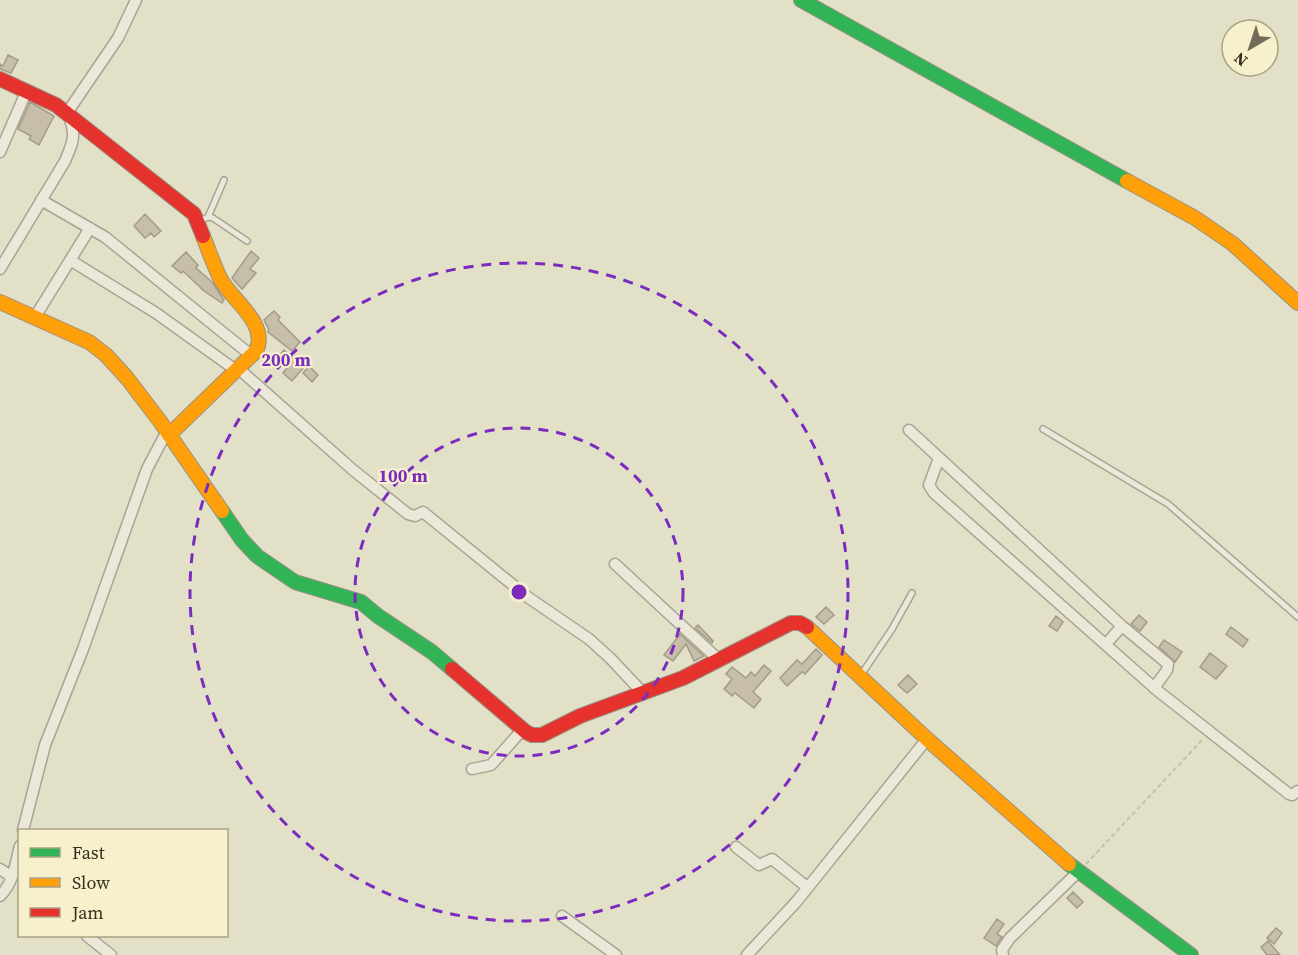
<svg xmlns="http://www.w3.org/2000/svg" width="1298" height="955" font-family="'Source Serif 4',serif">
  <rect width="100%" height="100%" fill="#e3e0c8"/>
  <path fill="#c7bea9" stroke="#a39b88" stroke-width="1.5" d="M8,55L18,60L11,73L0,69V64L3,66Z
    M30,102L54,116L39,145L29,139L31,136L18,129Z
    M145,214L161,231L154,237L151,233L145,238L134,226Z
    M251,251L259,258L250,269L256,273L242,289L232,278Z
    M186,252L198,265L196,268L212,282L224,300L222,303L204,291L183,271L181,273L172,266Z
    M274,311L280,317L278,320L300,342L292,351L268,332L269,330L264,320Z
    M284,350L304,367L292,381L283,373L287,368L276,359Z
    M309,366L318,375L312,382L303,373Z
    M826,607L834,615L824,624L816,617Z
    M1139,615L1147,622L1140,631L1131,624Z
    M1056,616L1063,622L1057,631L1049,626Z
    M698,625L713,641L712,643L695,628Z
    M1231,627L1248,640L1243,647L1226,634Z
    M680,634L682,636L704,656L694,661L686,644L673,661L664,655Z
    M1164,640L1182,652L1175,662L1159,647Z
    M816,649L822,655L805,674L802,672L787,686L780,678L797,660L802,664Z
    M1210,653L1227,666L1216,679L1200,667Z
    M764,665L771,671L753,692L761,699L754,708L735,693L732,696L724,689L732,679L726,674L732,667L746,678L751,672L755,676Z
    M908,675L917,684L907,693L898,685Z
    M1073,892L1083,902L1077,908L1067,898Z
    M997,919L1004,924L997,934L1002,937L996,946L984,938Z
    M1276,928L1282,933L1274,944L1267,938Z
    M1268,941L1280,955H1267L1261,947Z"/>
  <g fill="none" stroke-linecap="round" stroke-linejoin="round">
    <g stroke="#a8a392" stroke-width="8">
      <path id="lane" d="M208,217L224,180
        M200,221L208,217L213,218L247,241
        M1043,429L1168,504L1298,617
        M861,675L892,629L912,593"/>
    </g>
    <g stroke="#a8a392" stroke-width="13">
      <path id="street" d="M0,152L27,90
        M41,200L105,237L252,356
        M70,260L156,313L237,371
        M0,269L65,161C69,151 74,142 73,132C72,122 67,117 71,107L118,38L136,0
        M35,317L90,228
        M239,369L353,470L408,514L415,516L423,512L529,598L589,639L610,658L643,693
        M909,430L1122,626L1168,664L1167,670L1154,688
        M939,458L929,485L934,493L1158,691L1289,794L1292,795L1298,791
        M615,564L719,660
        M1106,644L1122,626
        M472,769L491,765L523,729
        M23,830L45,745L83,649L147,469L167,431
        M736,847L759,865L772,859L807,887
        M0,869L12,877
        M0,896C14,882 15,864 20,846
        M562,916L616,955
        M87,936L111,955
        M747,955L797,901L927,739
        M1003,955L1002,950L1010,938L1078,872"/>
    </g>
    <g stroke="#979282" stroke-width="16">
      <path id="fast" d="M801,0L1127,181
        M222,511L242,540L257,556L295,582L361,602L378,616L432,652L452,669
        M1069,864L1191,955"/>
    </g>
    <g stroke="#979282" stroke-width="16">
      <path id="slow" d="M1127,181L1195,218L1233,244L1298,303
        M0,302L89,342L106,355L127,378L159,420L222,511
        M169,435L256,351C269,324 233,301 221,280C214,266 209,251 203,236
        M807,627L927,739L1069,864"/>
    </g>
    <g stroke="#979282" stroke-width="16">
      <path id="jam" d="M0,79L56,105L194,214L203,236
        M452,669L526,732L532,735H542L580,716L683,678L791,623H800L807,627"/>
    </g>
    <path stroke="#c3c0b1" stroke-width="2" stroke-dasharray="4.5 3" stroke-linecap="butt" d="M1086,864L1203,739"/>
    <use href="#lane" stroke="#ebe8da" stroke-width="5"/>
    <use href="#street" stroke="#ebe8da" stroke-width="10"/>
    <use href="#fast" stroke="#30b455" stroke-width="14"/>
    <use href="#slow" stroke="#ff9f0a" stroke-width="14"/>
    <use href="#jam" stroke="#e5322d" stroke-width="14"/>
  </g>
  <g fill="none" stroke="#7b2cbf" stroke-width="3" stroke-dasharray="10 8">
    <circle cx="519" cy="592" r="164"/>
    <circle cx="519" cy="592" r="329"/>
  </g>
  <circle cx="519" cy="592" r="9" fill="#7b2cbf" stroke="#f6f1cc" stroke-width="3"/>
  <g font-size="18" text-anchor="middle" font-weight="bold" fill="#7b2cbf" stroke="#f6f1cc" stroke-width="4.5" stroke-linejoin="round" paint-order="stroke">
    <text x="286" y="366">200 m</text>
    <text x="403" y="482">100 m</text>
  </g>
  <rect x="18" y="829" width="210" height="108" fill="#f6f1cc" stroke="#a9a285" stroke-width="1.5"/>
  <rect x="30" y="848" width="30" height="9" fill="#30b455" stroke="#a9a285" stroke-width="1.5"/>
  <text x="72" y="859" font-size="18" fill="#362c1b">Fast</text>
  <rect x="30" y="878" width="30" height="9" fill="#ff9f0a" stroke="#a9a285" stroke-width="1.5"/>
  <text x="72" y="889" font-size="18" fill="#362c1b">Slow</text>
  <rect x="30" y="908" width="30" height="9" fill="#e5322d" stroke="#a9a285" stroke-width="1.5"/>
  <text x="72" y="919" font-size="18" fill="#362c1b">Jam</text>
  <g transform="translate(1250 48) rotate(219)"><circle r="28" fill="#f6f1cc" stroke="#a9a285" stroke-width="1.5"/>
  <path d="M0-4.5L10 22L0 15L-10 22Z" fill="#736b58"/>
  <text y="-9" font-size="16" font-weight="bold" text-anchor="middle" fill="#362c1b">N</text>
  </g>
</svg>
